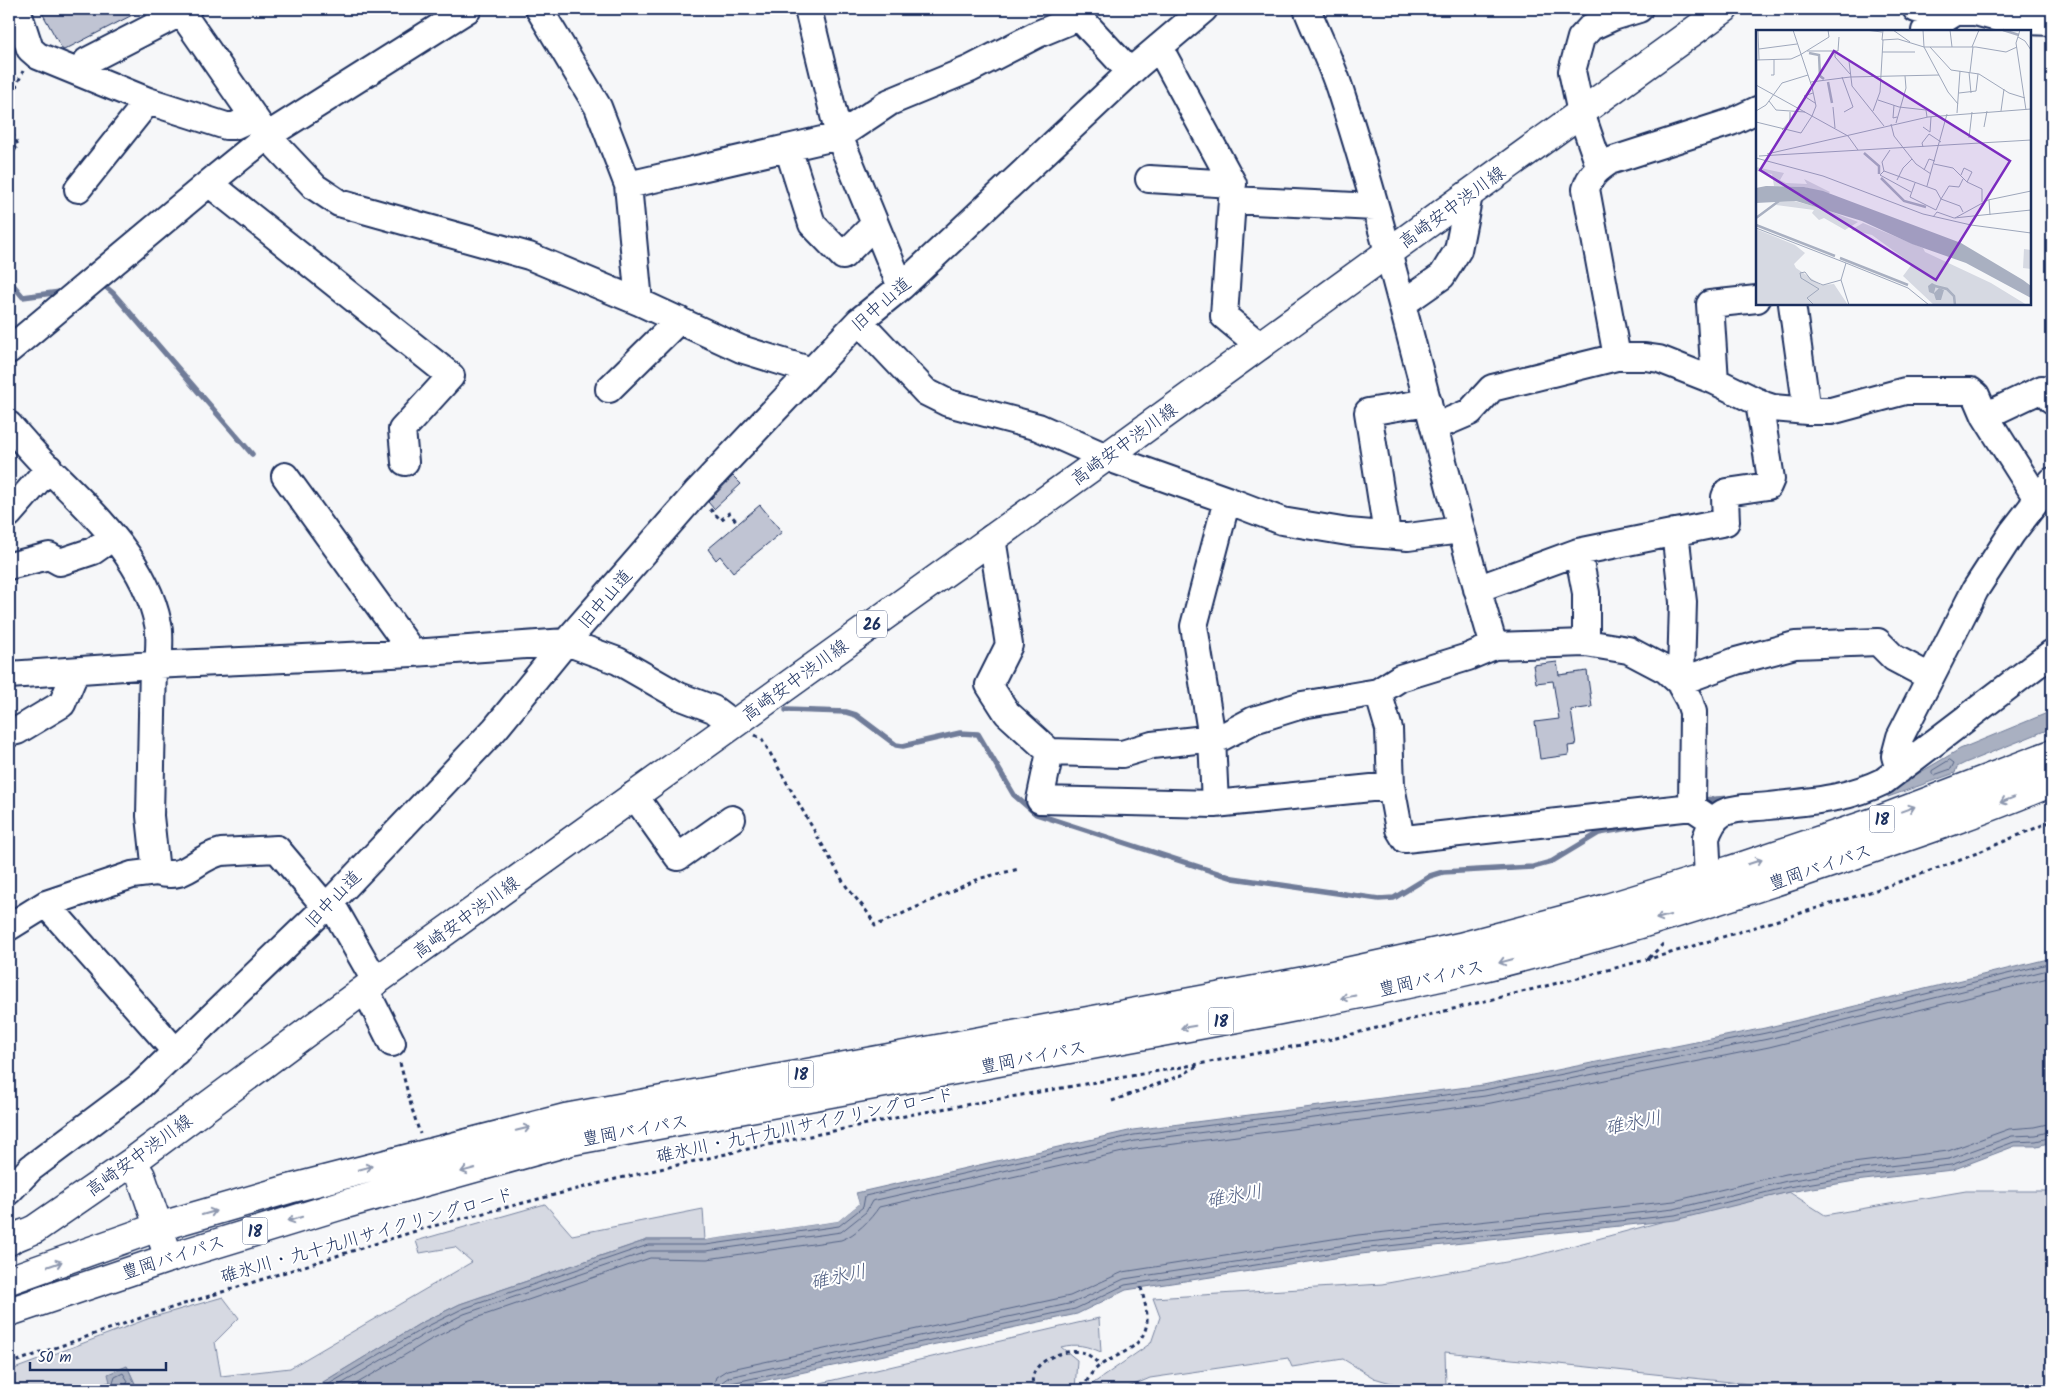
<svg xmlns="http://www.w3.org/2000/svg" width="2061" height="1399" font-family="Kalam,'Klee One',sans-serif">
  <rect width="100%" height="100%" fill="#f6f7f9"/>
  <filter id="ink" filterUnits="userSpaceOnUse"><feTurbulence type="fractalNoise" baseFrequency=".02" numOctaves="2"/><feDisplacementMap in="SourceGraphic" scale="10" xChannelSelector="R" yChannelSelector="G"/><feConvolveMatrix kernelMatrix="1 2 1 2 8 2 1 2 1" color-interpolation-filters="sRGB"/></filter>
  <g filter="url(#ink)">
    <path fill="#d6d9e2" stroke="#7884a0" d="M1966,1191H2052V1390H1778V1387L1445,1352L1446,1385L1410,1386L1391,1383L1374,1378L1343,1359L1292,1367L1288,1358L1150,1378L1122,1390H1091V1385L1151,1343L1160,1317L1153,1298L1382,1284L1523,1259L1668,1220L1789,1192L1825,1215Z
      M545,1204L572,1235L703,1209L705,1240H647L460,1304L421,1323L310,1390H138L127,1366L110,1382L85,1390H9V1371L150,1318L223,1297L239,1318L215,1342L221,1376L290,1368L472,1262L455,1247L420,1253L416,1241Z
      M1099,1318L1101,1352C1087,1346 1076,1343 1061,1347L1077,1360L1075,1390H737L773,1383L795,1389Z"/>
    <path fill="#a9b0c1" stroke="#707c99" d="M2052,711V728L1965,763L1957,767L1955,773L1888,797L1887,792L1960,749Z
      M2052,958V1142L2037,1146H2015L1952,1170L1855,1181L1789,1192L1675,1220L1361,1254L1126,1290L1077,1314L720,1390H310L421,1323L460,1304L647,1240H705L838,1221L859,1204L856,1193L1133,1130L1483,1085L1765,1028Z
      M127,1366L136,1386L123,1390H85L110,1382L108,1374Z"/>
    <path fill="#f6f7f9" d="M855,1191L859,1204L838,1221L705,1240V1238L837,1219L857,1203L854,1193Z"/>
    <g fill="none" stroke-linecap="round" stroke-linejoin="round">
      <path stroke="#546386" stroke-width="1" d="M1950,760L1954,763L1951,769L1934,775L1932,774V771Z
        M101,1390L112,1386L115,1377L123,1373L128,1381L124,1390
        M319,1390L424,1328L462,1309L648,1245H706L839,1226L863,1207L865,1196L1134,1135L1484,1090L1766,1033L2052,963
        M331,1390L427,1333L464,1314L649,1251H706L841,1232L866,1212L872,1201L1135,1141L1485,1096L1768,1039L2052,969
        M346,1390L430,1340L467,1321L650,1258L707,1259L841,1240C856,1235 871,1219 879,1207L1136,1149L1486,1104L1769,1047L2052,977
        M712,1390L716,1377L727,1370L1070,1296L1123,1272L1358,1235L1674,1201L1786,1174L1853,1163L1948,1151L2009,1129L2034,1127L2052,1123
        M720,1390L722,1382L729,1377L1073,1303L1124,1279L1359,1243L1674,1209L1787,1181L1854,1170L1949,1159L2012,1136L2036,1135L2052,1131
        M726,1390L727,1386L731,1383L1075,1309L1125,1285L1360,1249L1675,1215L1788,1187L1855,1176L1951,1165L2014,1142L2036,1141L2052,1137"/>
      <path stroke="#707c99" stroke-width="5.5" d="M9,280L23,297L60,292
        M107,288L113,293L252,454
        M786,710L846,712L856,715L896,745L903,746L960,733L978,734L1014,795L1036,814L1233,878L1379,899L1394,898L1430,876L1443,872L1533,867L1551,862L1599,833L1652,824
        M1700,800L1733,798"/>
    </g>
    <path fill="#c0c4d3" stroke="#1b2f5e" d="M40,9H144L64,50L62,49Z
      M733,476L741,484L714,509L708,502Z
      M760,505L782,532L733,572L720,556L716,560L708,549Z
      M1557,662L1559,675L1587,671L1592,707L1571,710L1576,745L1568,746L1569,755L1540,759L1535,722L1559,719L1553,681L1536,683L1533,665Z"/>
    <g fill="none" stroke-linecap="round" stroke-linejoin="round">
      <g stroke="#1b2f5e" stroke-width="30">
        <path id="minor" d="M17,9L30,49L38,56L148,101L226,126H234L254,117
          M539,9L598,107L628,185L639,302
          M808,9L839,136L901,287
          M1307,9C1318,37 1332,64 1341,93C1400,275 1439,463 1494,646
          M1916,9L1947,17
          M181,12L267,136L315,187L339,203L529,256L639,302L741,349L812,371
          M1925,31L1956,12H1975L2005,20L2052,22
          M80,72L87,61L188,9
          M788,148L812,224L843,256L875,224
          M1600,168L1581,113L1572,71L1581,38L1591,27L1613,17L1639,9
          M1149,179L1233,184L1159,47
          M209,183L451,376L402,430L405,462
          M628,185L839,136L890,102L970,69L1038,34L1079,17L1130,72
          M78,189L148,101
          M1402,304L1442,276L1458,250L1469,195
          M1792,304L1807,411
          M859,321L926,392L948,403L1038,427L1106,457L1227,500L1282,521L1348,532L1408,537L1460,530
          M1260,346L1224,316L1232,200L1375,207
          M9,350L209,183L267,136L468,9
          M1617,357L1586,189C1590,175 1598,169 1610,161L1731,122L1757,110
          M1715,381L1710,304L1757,299
          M609,389L679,320
          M1985,416L2042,389L2052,400
          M9,425C21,439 34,454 47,467C92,512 145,559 158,624C161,637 158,652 159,666
          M1435,427L1470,412L1492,388L1617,357H1645L1659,359L1715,381L1764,405L1773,408L1807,411H1831L1905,391H1971L1976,395L1985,416L2038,500
          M285,476L413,653
          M9,514L49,468
          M1675,532L1683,602L1681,674L1679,682
          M1387,534L1368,412L1428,402
          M992,538L1009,645L989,685L1007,713L1050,752L1122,754L1152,745L1222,737L1254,720L1302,705L1378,692L1400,678L1468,657L1494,646L1586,643L1628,650L1666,670L1679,682L1689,700L1693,712L1692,807
          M1578,552L1586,593V643
          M9,566L49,556L60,562L93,551L113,537
          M1477,589L1578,552L1726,522L1725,497L1727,492L1768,486L1771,479L1759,402
          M9,675L153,665L413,653L566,642L618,661L679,696L713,709L733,724
          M1679,682L1736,661L1795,645L1878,642L1894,658L1930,677
          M1378,692L1389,729L1391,786L1399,829L1405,839L1692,807L1707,817
          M9,733L17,731L62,704L76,671
          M1050,752L1040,800L1215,804L1391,786
          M1899,770L1895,756L1900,737L1975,590L2012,533L2052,481
          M634,795L678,857L732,819
          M1215,804L1212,738L1194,626L1227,500
          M156,872C188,881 193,859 221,852L277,849L319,899L336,912L376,982
          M1709,898L1706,838C1709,829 1714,818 1723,813C1736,807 1754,808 1769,806C1811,801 1845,800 1884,781L2052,653
          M46,904L176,1052
          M9,927L46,904L132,875L156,872L150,816L153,665
          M365,989L392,1043
          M9,1191L31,1168L139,1087L327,906L495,729L566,642L696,493L859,321L901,287L1138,65L1204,9"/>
      </g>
      <g stroke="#1b2f5e" stroke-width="31">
        <path id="major" d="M132,1162L141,1176L169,1258
          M9,1241C17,1235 26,1234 35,1229L132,1162L365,989L1106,457L1724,9"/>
      </g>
      <g stroke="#1b2f5e" stroke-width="31">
        <path id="highway" d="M9,1280L158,1227L289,1189L565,1118L1315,979L1460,947L1604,909L1731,870L1877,821L2052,754
          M9,1312L169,1258L342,1205L571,1141L1275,1011C1341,998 1406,985 1471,970C1596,940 1720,901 1842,859C1913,835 1984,811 2052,782"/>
      </g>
      <path stroke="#1b2f5e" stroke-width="3" stroke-dasharray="4 4" stroke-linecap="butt" d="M9,103L23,71
        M9,126L18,145L9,159
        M710,509L721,520L729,513L738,523
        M755,735L762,739L844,883C854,898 868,909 875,926L981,878L1019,869
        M1649,958L1666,941
        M400,1063L412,1109L420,1134
        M1112,1101L1182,1075L1197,1066
        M9,1364L149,1315L422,1229L616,1179L748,1149L919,1113L1199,1064L1328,1040L1578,978L1667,954L1873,891L1958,861L2052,821
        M1035,1390C1021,1363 1067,1346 1085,1353C1090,1355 1096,1362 1101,1365
        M1085,1390C1086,1387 1086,1382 1088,1379C1101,1353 1144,1357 1147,1321C1148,1311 1143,1297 1141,1287"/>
      <use href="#minor" stroke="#fff" stroke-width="26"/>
      <use href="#major" stroke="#fff" stroke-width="28"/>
      <use href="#highway" stroke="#fff" stroke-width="28"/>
    </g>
    <defs><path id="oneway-shaft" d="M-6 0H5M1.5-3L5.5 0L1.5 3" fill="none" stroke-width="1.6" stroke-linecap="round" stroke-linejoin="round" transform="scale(1.25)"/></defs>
    <g stroke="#8d97ae">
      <use href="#oneway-shaft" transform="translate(2007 800) rotate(159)"/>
      <use href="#oneway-shaft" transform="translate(1908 809) rotate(-20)"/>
      <use href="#oneway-shaft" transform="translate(1755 862) rotate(-18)"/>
      <use href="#oneway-shaft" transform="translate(1663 917) rotate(164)"/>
      <use href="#oneway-shaft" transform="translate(1506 961) rotate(165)"/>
      <use href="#oneway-shaft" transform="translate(1348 997) rotate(169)"/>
      <use href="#oneway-shaft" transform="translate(1188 1027) rotate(170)"/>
      <use href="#oneway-shaft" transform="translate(523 1129) rotate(-14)"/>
      <use href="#oneway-shaft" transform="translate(365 1168) rotate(-15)"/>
      <use href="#oneway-shaft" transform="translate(468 1170) rotate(165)"/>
      <use href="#oneway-shaft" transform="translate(209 1213) rotate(-16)"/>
      <use href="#oneway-shaft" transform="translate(295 1219) rotate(163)"/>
      <use href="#oneway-shaft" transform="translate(55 1264) rotate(-19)"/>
    </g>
  </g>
  <g text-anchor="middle" stroke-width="4" stroke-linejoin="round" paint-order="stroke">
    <g fill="#fff" stroke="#5f6d8e" stroke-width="1">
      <rect x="857" y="610.5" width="30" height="27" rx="4"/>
      <rect x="1869.5" y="805.5" width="25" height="27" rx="4"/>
      <rect x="1208.5" y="1007.5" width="25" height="27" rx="4"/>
      <rect x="788.5" y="1060.5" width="25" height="27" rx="4"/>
      <rect x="242.5" y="1217.5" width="25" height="27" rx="4"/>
    </g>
    <g font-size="16" font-weight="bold" fill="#1b2f5e">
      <text x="872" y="630">26</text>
      <text x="1882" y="825">18</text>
      <text x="1221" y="1027">18</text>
      <text x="801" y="1080">18</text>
      <text x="255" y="1237">18</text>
    </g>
    <g font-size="18" fill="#1b2f5e" stroke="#fff">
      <text transform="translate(1452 207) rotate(-36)" y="6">高崎安中渋川線</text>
      <text transform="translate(881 304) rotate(-41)" y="6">旧中山道</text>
      <text transform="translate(1124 444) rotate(-36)" y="6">高崎安中渋川線</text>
      <text transform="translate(605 599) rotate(-49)" y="6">旧中山道</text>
      <text transform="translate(795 680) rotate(-36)" y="6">高崎安中渋川線</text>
      <text transform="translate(1820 867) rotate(-19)" y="6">豊岡バイパス</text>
      <text transform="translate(333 899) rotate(-46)" y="6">旧中山道</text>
      <text transform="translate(466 917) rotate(-36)" y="6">高崎安中渋川線</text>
      <text transform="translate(1431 978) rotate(-13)" y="6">豊岡バイパス</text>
      <text transform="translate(1033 1057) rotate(-11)" y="6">豊岡バイパス</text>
      <text transform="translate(805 1125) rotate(-12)" y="6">碓氷川・九十九川サイクリングロード</text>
      <text transform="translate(635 1130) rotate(-10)" y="6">豊岡バイパス</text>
      <text transform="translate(139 1155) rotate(-36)" y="6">高崎安中渋川線</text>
      <text transform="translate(367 1235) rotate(-16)" y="6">碓氷川・九十九川サイクリングロード</text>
      <text transform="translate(173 1257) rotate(-18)" y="6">豊岡バイパス</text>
    </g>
    <g font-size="19" font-style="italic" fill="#4d5c81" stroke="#fff">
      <text transform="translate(1633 1122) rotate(-11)" y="7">碓氷川</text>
      <text transform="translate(1234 1195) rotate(-10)" y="7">碓氷川</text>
      <text transform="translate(838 1276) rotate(-12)" y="7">碓氷川</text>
    </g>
  </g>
  <g transform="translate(1756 30)">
    <rect width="275" height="275" fill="#f6f7f9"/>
    <path d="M0,137L28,143L24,150L30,153L51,154L48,149L74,162L72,164L48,157L18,156L16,144L0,141ZM38,171L68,179L102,192L89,200L68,188L63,190L56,183L58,180L20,175L23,172ZM107,193L167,218L169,222L235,253L271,275H178L147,246L156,234L116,205L95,200ZM0,199L39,215L49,223L38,234L40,238L65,255L78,254L92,275H0ZM268,219L275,220V239L267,238Z" fill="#d6d9e2"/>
    <path d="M10,156L48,157L67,161L205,213L267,250L275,256V268L210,233L156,214L106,191L40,171L0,173V158ZM176,253L180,255L178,263L183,258L188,260L185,270H180L178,264L173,262L172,256Z" fill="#a9b0c1"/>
    <path fill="none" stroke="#a9b0c1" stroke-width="2.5" d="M247,0L263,5M53,23L63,25L64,46L68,49M72,52L76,73M108,123L123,136V144M125,148L148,171L170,177M0,188L23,171M0,195L79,226M84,228L152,255M179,256L191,259L198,266L199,275"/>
    <path fill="none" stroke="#9ea7bb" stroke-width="1" d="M2,0L3,30M37,0L56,57L60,76L56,86M109,0L126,2M127,0L126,10L142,9L168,17H220L250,22L261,17M137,0L154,12M167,0L168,17L192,62L202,74M194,0L196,17M264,0L260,13L270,80M262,7L269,11L275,20M174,17L195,40L223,44L253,63L269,68M216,17L223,0M3,19L41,14M51,21H82L83,7M79,21V27L94,44M126,22H159M0,30L35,29L44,25L73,7L72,0M93,31L96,56L128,96M213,42L215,63M214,42L217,17M15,45H18V29M86,47L97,77L88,82M55,52L94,47L183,45M0,55L92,106L102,120M57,63L48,66L59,73M203,63L220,61L222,44M122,70L143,77L170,80L171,87M13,71L20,80L49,82M138,75L137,88L141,87M77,77L79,98M0,81L10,75L26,53L52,45M117,81L124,62L127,10M245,81L248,59M201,83L204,41M0,92L45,103L56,86M140,93L150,58L149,46M135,94L138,106L160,134L175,144M167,97L174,102L175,87M228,97L231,81M26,100L34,91V82M213,108L216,82M167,117L166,113L173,104L185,112M134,120L126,132L128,141L180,160L185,169L180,180M11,124L172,87L275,79M3,126L275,110M0,128L67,146L167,184L215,195L275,203M178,134L197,138L211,152L226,159V172M168,140L173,129L179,131M128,141L124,145L155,162M205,145L208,138L216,142L211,152M141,150L147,138L156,129M159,153L154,167L180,180M171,156L191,84M233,170L234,185M207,182L204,176L185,169L193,156L203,157L207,149M177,187L181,182L198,188L275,180M199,188L232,170L275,161M0,198L90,233M58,275L51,268L63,259L45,248L44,243L49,242L55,250L67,255L85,250M93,275L85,250L90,233L152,258L173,275"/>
    <path fill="#7b2cbf" fill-opacity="0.15" stroke="#7b2cbf" stroke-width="2.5" d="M78,21L254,131L180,250L4,140Z"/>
    <rect width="275" height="275" fill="none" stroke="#1b2f5e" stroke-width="2.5"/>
  </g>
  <rect width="2061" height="1399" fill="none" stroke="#fff" stroke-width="30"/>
  <rect x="15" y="15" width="2031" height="1369" fill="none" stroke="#1b2f5e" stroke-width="2" filter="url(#ink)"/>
  <path d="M30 1362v8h136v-8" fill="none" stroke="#1b2f5e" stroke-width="2.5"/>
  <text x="38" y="1362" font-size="15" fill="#1b2f5e" stroke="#ffffff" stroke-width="4" paint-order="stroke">50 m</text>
</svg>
